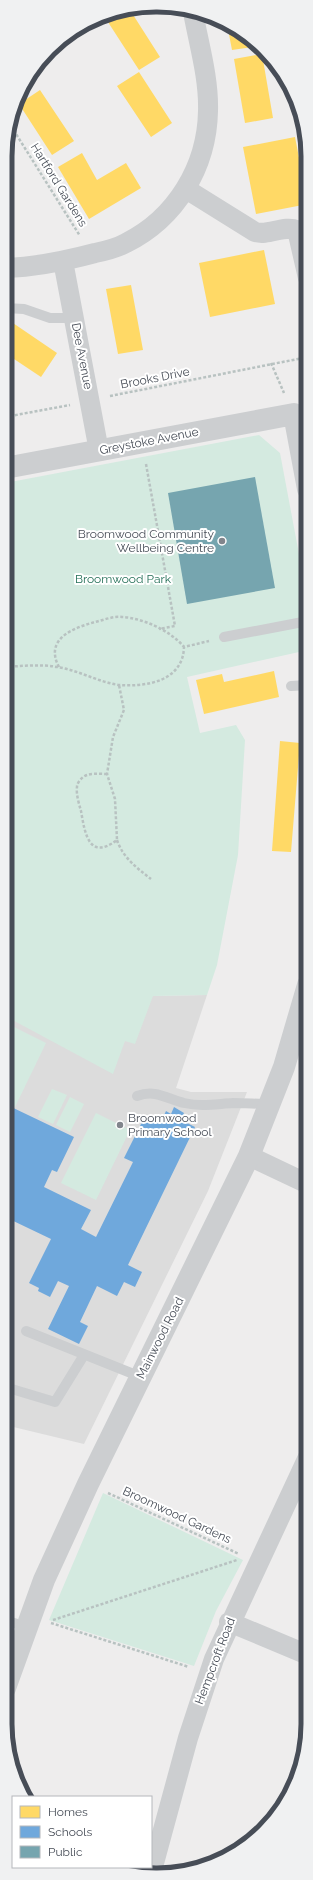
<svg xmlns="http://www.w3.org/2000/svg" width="313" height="1880" font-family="Raleway,sans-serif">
  <rect width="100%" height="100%" fill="#eeeded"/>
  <path fill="#dcdcdc" d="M5,775L86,997L207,995L176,1088L191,1092H247L208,1191L84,1444L5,1425Z"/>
  <path fill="#d4eae0" d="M259,435L280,453L308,602V650L187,677L200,733L236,725L245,740L238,855L217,965L207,995L153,996L135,1044L125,1041L113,1074L5,1016V775L7,774L5,756V483Z
    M6,1023L46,1043L15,1107L5,1102Z
    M52,1089L67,1095L53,1124L38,1117Z
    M70,1097L84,1104L70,1132L56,1125Z
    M96,1113L130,1130L96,1200L61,1183Z
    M103,1493L243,1560L216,1611L194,1666L49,1620Z"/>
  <path fill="#ffd966" d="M130,10L160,57L139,70L106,19L117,12Z
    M227,24L259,46L232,50Z
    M262,54L273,118L245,123L234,59Z
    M139,72L172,123L151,137L117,86Z
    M31,75L34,79L24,85Z
    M40,90L74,141L52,155L19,104Z
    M295,137L308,204L256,214L243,147Z
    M82,153L97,180L126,163L141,188L89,219L58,167Z
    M264,250L275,304L210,317L199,263Z
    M131,285L143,350L118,354L106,289Z
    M10,321L57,353L41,377L5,353V328Z
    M274,671L279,697L204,714L196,680L222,674L224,682Z
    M280,741L300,743L291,852L272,851Z"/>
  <path fill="#6fa8dc" d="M5,1104L74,1137L57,1172L52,1170L44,1187L91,1210L81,1229L96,1237L133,1162L124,1158L145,1116L160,1124L166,1111L171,1114L174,1107L184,1113L181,1120L195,1127L128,1265L142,1272L135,1287L124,1282L117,1296L97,1286L80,1322L88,1326L79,1344L48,1329L69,1286L58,1281L50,1297L38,1291L39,1288L29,1283L51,1239L5,1217Z"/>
  <path fill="#76a5af" d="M255,477L275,588L187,604L168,493Z"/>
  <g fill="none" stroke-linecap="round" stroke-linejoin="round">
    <path stroke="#b8c2c1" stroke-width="2.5" stroke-dasharray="3 2" stroke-linecap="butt" d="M11,126L80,236
      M271,363L284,393
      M110,396L308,357
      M5,417L70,405
      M146,464L175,626L159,629
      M5,667C22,666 41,664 57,667C78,670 98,682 119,685C147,687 183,681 184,647L209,641
      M59,667C44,639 73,628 95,622C104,620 113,616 122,617C143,618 171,631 184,647
      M107,774C99,774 87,772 81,779C79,781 77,784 77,787C76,794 79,804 81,811C85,834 89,861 117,840L115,799L107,774L113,737L124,710L119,685
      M117,840C123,858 137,868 151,879
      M108,1493L239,1554
      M53,1620L237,1560
      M51,1623L189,1667"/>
    <path stroke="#ccced0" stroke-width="10" d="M5,308L24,309L50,318H75
      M224,637L308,621
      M291,686L308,685
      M137,1096C156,1089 167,1099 184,1103C201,1107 216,1104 233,1103C245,1103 258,1104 270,1104
      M26,1331L141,1377
      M5,1387L55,1402L84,1355
      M5,1620L26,1627"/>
    <path stroke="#ccced0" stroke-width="20" d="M186,189L255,232C268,236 284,225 297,230L308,278
      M63,261L99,451
      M5,268C36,267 65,261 95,253C105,251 117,248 126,243C176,218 207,167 208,111C209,78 199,45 193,12
      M249,1156L308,1184
      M229,1622L308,1655
      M151,1874L188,1738L214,1659L308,1457"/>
    <path stroke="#ccced0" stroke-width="22" d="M5,468L294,414L308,489
      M5,1688L44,1580L88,1484L249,1156L284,1067L308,985"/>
  </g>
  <g fill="#81858c" stroke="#fff" stroke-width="1.5">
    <circle cx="222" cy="541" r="4"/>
    <circle cx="120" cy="1125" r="4"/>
  </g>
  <g text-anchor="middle" stroke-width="4" stroke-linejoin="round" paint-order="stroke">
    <g font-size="12" fill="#474d57" stroke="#fff">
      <text transform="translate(59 185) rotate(58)" y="4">Hartford Gardens</text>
      <text transform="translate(82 356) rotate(79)" y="4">Dee Avenue</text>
      <text transform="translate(155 378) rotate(-11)" y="4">Brooks Drive</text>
      <text transform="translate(149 441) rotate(-11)" y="4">Greystoke Avenue</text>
      <text transform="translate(160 1338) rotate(-63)" y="4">Mainwood Road</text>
      <text transform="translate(177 1515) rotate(25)" y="4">Broomwood Gardens</text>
      <text transform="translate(215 1661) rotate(-69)" y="4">Hempcroft Road</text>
    </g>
    <g font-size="12" fill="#474d57" stroke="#fff" text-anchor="end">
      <text x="214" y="538">Broomwood Community<tspan x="214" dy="14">Wellbeing Centre</tspan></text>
      <text x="128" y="1122" text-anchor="start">Broomwood<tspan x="128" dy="14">Primary School</tspan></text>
    </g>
    <g font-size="12" fill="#226e56" stroke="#fff">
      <text x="123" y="583">Broomwood Park</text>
    </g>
  </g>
  <path d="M0 0H313V1880H0ZM156 12H157A144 144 0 0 1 301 156V1724A144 144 0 0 1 157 1868H156A144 144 0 0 1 12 1724V156A144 144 0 0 1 156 12Z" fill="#f0f1f2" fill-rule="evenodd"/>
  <path fill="none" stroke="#474d57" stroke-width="5" d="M156 12H157A144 144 0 0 1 301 156V1724A144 144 0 0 1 157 1868H156A144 144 0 0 1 12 1724V156A144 144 0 0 1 156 12Z"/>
  <rect x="12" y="1796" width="140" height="72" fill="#ffffff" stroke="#b5b8bc"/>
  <rect x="20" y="1806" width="20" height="12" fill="#ffd966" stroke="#b5b8bc"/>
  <text x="48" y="1816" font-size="12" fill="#474d57">Homes</text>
  <rect x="20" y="1826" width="20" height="12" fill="#6fa8dc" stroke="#b5b8bc"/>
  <text x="48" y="1836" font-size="12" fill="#474d57">Schools</text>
  <rect x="20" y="1846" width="20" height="12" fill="#76a5af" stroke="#b5b8bc"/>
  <text x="48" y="1856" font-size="12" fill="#474d57">Public</text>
</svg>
